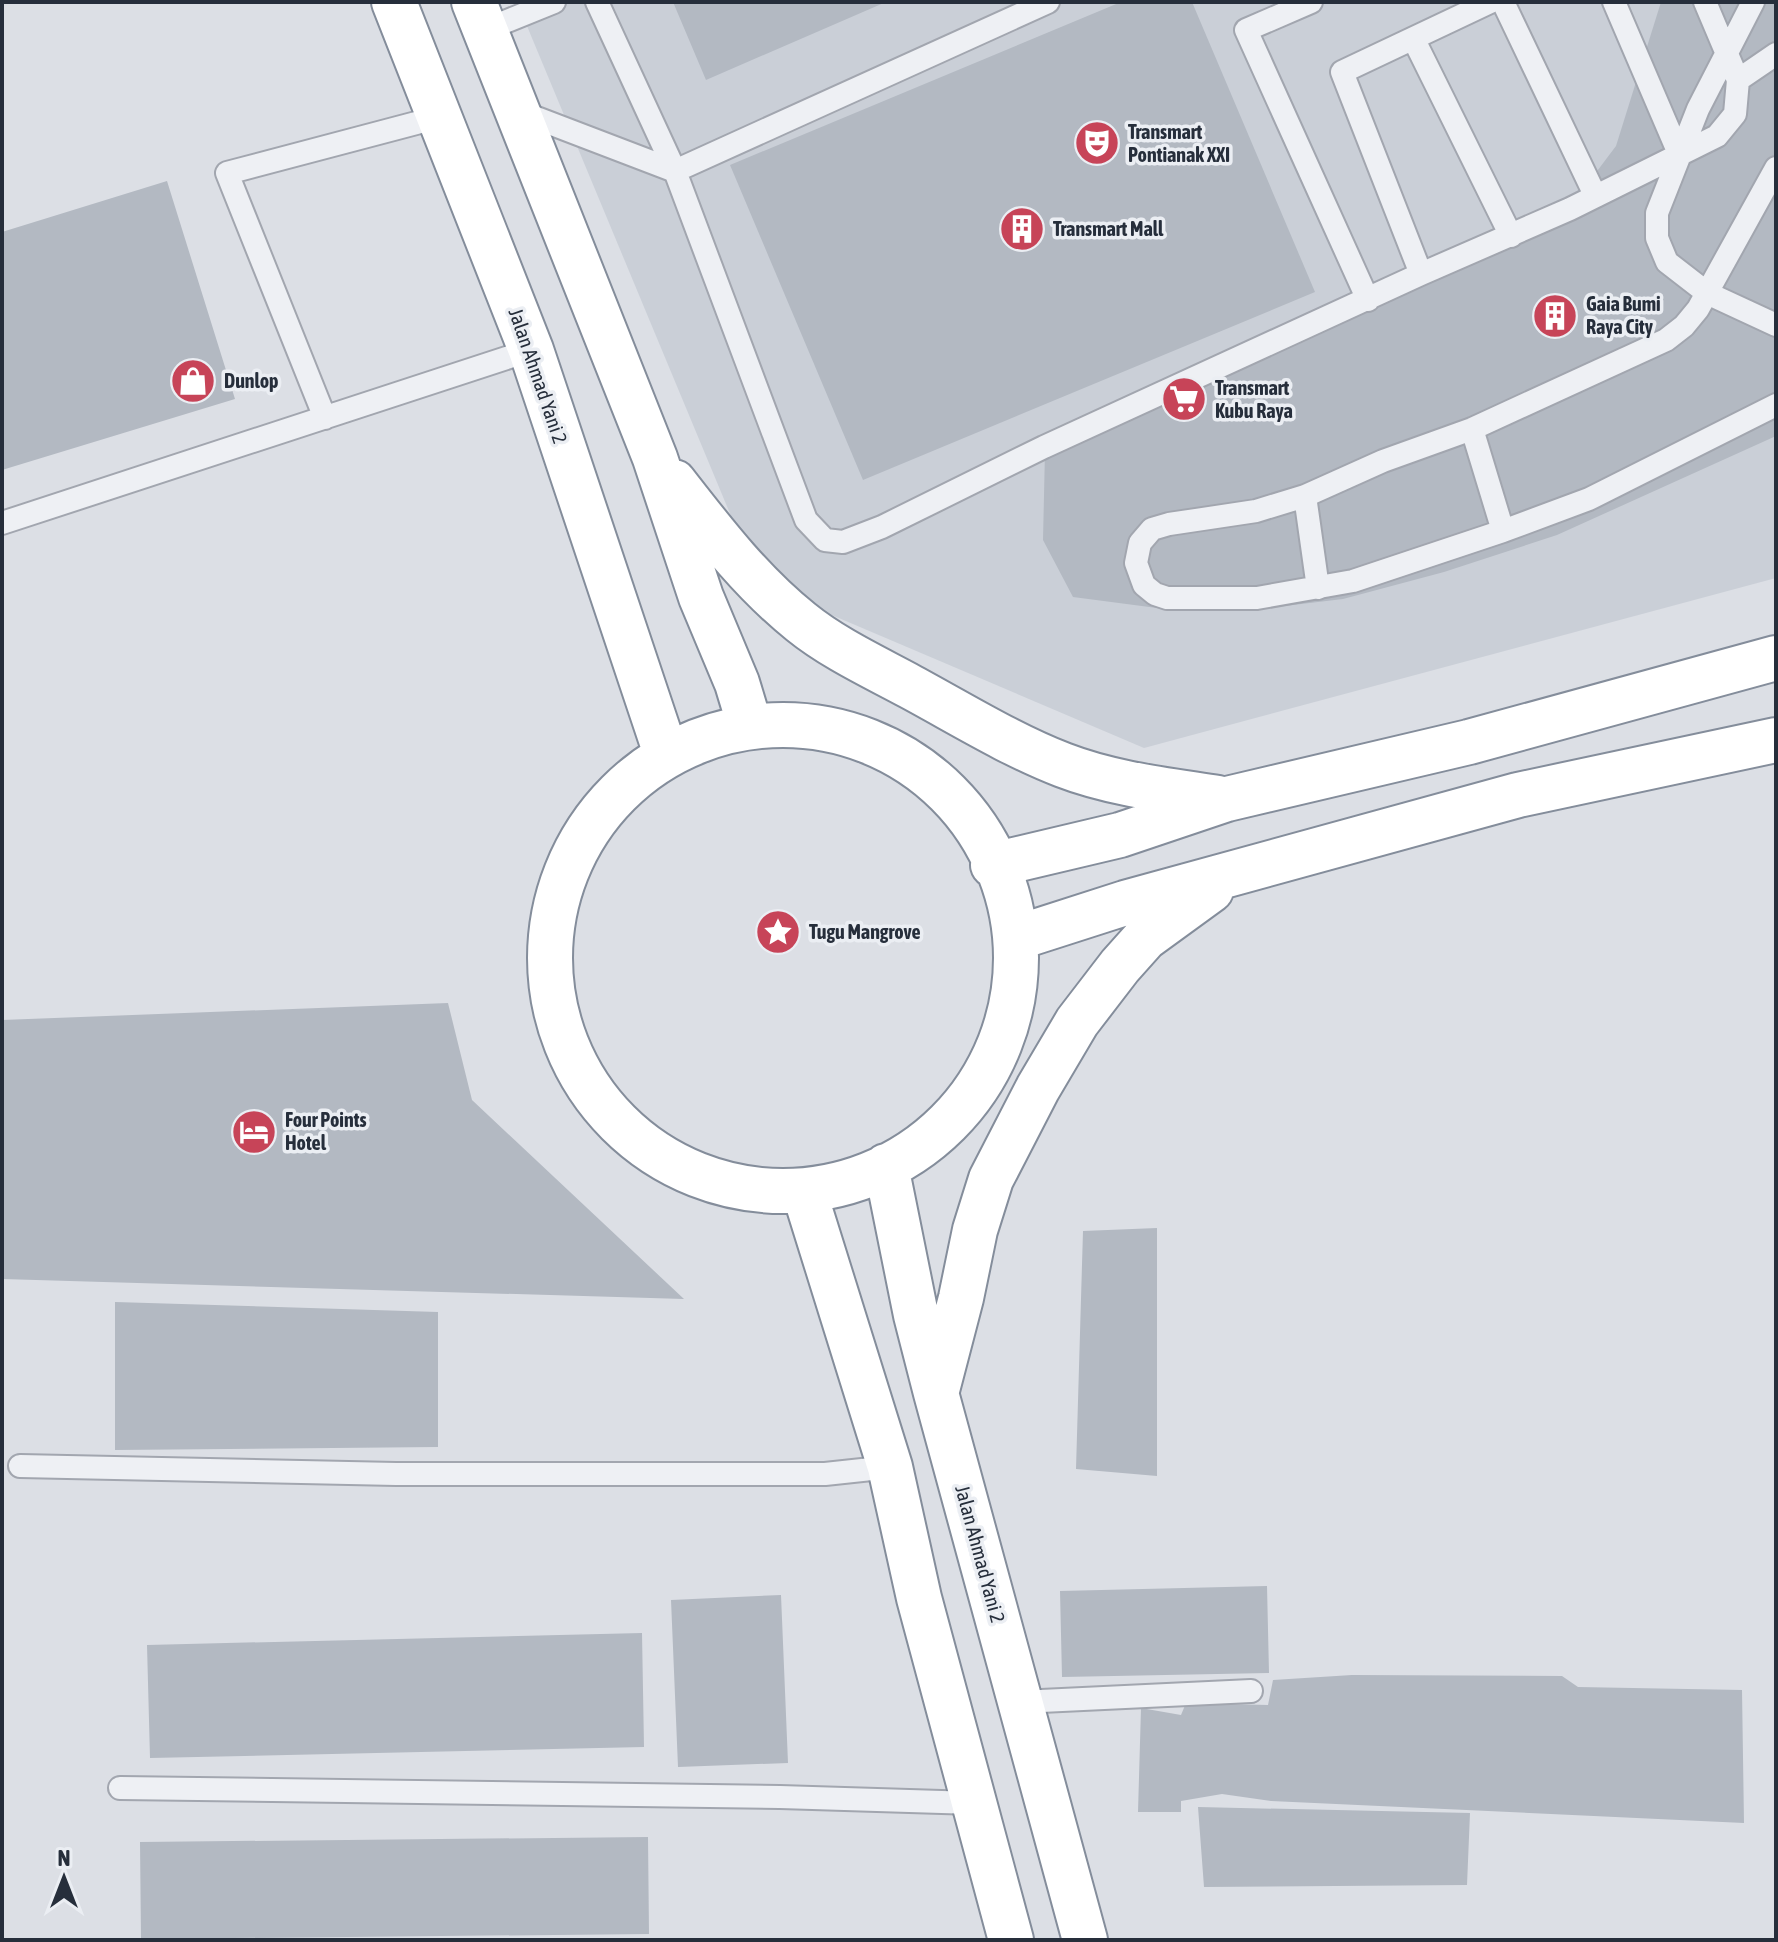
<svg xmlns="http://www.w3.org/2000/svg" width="1778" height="1942" font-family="'Asap Condensed',sans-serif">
  <rect width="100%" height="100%" fill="#dcdfe5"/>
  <path fill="#cacfd7" d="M517,2H1776V578L1144,748L827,613L746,552Z"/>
  <path fill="#b3b9c2" d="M673,2H886L706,80Z
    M1121,2H1192L1315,292L863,480L730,165Z
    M1661,2H1776V436L1557,535L1444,572L1343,599L1267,608H1157L1073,597L1043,540L1045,451L1570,207L1616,146Z
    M167,181L235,399L2,470V232Z
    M448,1003L472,1100L684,1299L2,1279V1020Z
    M1157,1228V1476L1076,1469L1083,1231Z
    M115,1302L438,1312V1447L115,1450Z
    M1267,1586L1269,1673L1062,1677L1060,1591Z
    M781,1595L788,1763L678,1767L671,1600Z
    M642,1633L644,1747L150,1758L147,1645Z
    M1352,1675L1562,1676L1578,1687L1742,1690L1744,1823L1271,1801L1222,1794L1181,1801V1812H1138L1141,1708L1181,1715L1186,1703L1268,1705L1273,1680Z
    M1198,1807L1470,1813L1467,1885L1204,1887Z
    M648,1837L649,1934L141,1939L140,1842Z"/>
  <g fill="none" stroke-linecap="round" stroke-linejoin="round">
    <g stroke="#a2a6af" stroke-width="26">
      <path id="service" d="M597,2L675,171L806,520L825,540L843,542L882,527L1044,447L1421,274L1570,209L1717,136L1735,114L1738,80L1705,2
        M1311,2L1246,30L1368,300
        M1503,2L1595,195
        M1614,2L1680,156
        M1753,2L1698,109L1657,213V238L1667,262L1707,293L1776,325
        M485,30L554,2
        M1414,40L1511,236
        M1738,80L1776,54
        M518,111L675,171L1048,2
        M1776,168L1698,309L1684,326L1666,340L1472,429L1383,461L1305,496L1256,511L1169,524L1152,529L1140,543L1136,563L1144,585L1155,594L1167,598H1257L1353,581L1503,531L1589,499L1776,405
        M1421,274L1342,72L1490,2
        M325,418L227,173L439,117
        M1472,429L1503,531
        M1305,496L1318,588
        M2,523L531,350
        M20,1466L396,1474H825L890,1467
        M1020,1702L1251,1691
        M120,1788L780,1797L974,1803"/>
    </g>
    <g stroke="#848d9b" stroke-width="48">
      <path id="trunk" d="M394,2L531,350L666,754
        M474,2L655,458L701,597L737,683L750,726
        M674,482C713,532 751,582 801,622C833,648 874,667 911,687C961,714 1011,745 1063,765C1112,784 1167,790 1218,798
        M550 958a233 233 0 1 1 466 0a233 233 0 1 1-466 0Z
        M993,865L1120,835L1227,799L1469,742L1776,658
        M1016,938L1125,903L1518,795L1776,740
        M886,1166L916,1315L936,1393L1085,1940
        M804,1191L890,1467L919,1598L1011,1940
        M937,1390L961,1298L975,1230L991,1179L1038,1088L1077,1022L1120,966L1145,938L1211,890"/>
    </g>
    <use href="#service" stroke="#eef0f4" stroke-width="22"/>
    <use href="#trunk" stroke="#fff" stroke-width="44"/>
  </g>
  <defs>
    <g id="theatre-disc" transform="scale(2.3)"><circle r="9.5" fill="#c74458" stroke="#ebeef3"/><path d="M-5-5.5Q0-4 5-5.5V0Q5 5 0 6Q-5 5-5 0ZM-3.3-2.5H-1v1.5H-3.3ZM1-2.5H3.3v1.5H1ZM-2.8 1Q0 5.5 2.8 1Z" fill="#fff"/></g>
    <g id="building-disc" transform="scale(2.3)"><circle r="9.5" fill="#c74458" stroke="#ebeef3"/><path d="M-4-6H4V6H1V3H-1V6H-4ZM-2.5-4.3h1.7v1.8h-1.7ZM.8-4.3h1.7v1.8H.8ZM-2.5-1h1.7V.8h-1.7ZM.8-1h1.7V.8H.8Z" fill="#fff"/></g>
    <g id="shop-disc" transform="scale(2.3)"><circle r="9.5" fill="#c74458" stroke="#ebeef3"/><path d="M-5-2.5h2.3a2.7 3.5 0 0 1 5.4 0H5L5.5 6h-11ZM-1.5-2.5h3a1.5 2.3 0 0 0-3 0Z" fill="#fff"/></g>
    <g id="supermarket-disc" transform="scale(2.3)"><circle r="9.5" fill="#c74458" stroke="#ebeef3"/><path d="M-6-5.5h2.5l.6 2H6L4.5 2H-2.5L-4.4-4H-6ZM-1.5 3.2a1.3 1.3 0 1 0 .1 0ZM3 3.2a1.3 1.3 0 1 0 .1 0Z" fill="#fff"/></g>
    <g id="sight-disc" transform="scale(2.3)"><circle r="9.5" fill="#c74458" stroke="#ebeef3"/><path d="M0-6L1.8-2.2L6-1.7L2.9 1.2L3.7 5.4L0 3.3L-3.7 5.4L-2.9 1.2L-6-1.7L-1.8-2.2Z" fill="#fff"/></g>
    <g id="hotel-disc" transform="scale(2.3)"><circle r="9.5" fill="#c74458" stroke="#ebeef3"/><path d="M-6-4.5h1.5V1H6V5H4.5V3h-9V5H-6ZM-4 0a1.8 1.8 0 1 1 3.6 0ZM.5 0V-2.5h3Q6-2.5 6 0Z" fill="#fff"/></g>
  </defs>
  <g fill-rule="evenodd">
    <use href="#theatre-disc" x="1097" y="143"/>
    <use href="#building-disc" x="1022" y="229"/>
    <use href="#building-disc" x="1555" y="316"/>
    <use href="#shop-disc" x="193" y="381"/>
    <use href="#supermarket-disc" x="1184" y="399"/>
    <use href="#sight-disc" x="778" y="932"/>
    <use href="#hotel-disc" x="254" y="1132"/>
  </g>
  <g text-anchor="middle" stroke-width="7" stroke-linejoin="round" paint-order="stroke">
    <g font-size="20" font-weight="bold" fill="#262e3b" stroke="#ebeef3" text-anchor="start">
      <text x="1128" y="139">Transmart<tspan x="1128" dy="23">Pontianak XXI</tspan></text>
      <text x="1053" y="236">Transmart Mall</text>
      <text x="1586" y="311">Gaia Bumi<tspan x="1586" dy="23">Raya City</tspan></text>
      <text x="224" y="388">Dunlop</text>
      <text x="1215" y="395">Transmart<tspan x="1215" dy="23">Kubu Raya</tspan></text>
      <text x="809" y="939">Tugu Mangrove</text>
      <text x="285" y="1127">Four Points<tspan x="285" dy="23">Hotel</tspan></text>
    </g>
    <g font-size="20" fill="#262e3b" stroke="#ebeef3">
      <text transform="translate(538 376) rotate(71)" y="7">Jalan Ahmad Yani 2</text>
      <text transform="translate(980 1554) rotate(75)" y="7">Jalan Ahmad Yani 2</text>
    </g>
  </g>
  <rect width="1778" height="1942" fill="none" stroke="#262e3b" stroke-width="8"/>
  <g transform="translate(64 1878)" stroke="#ebeef3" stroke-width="6" paint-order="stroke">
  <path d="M0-6L14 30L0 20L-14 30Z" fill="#262e3b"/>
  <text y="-12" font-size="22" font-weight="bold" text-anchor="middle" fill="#262e3b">N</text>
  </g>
</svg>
